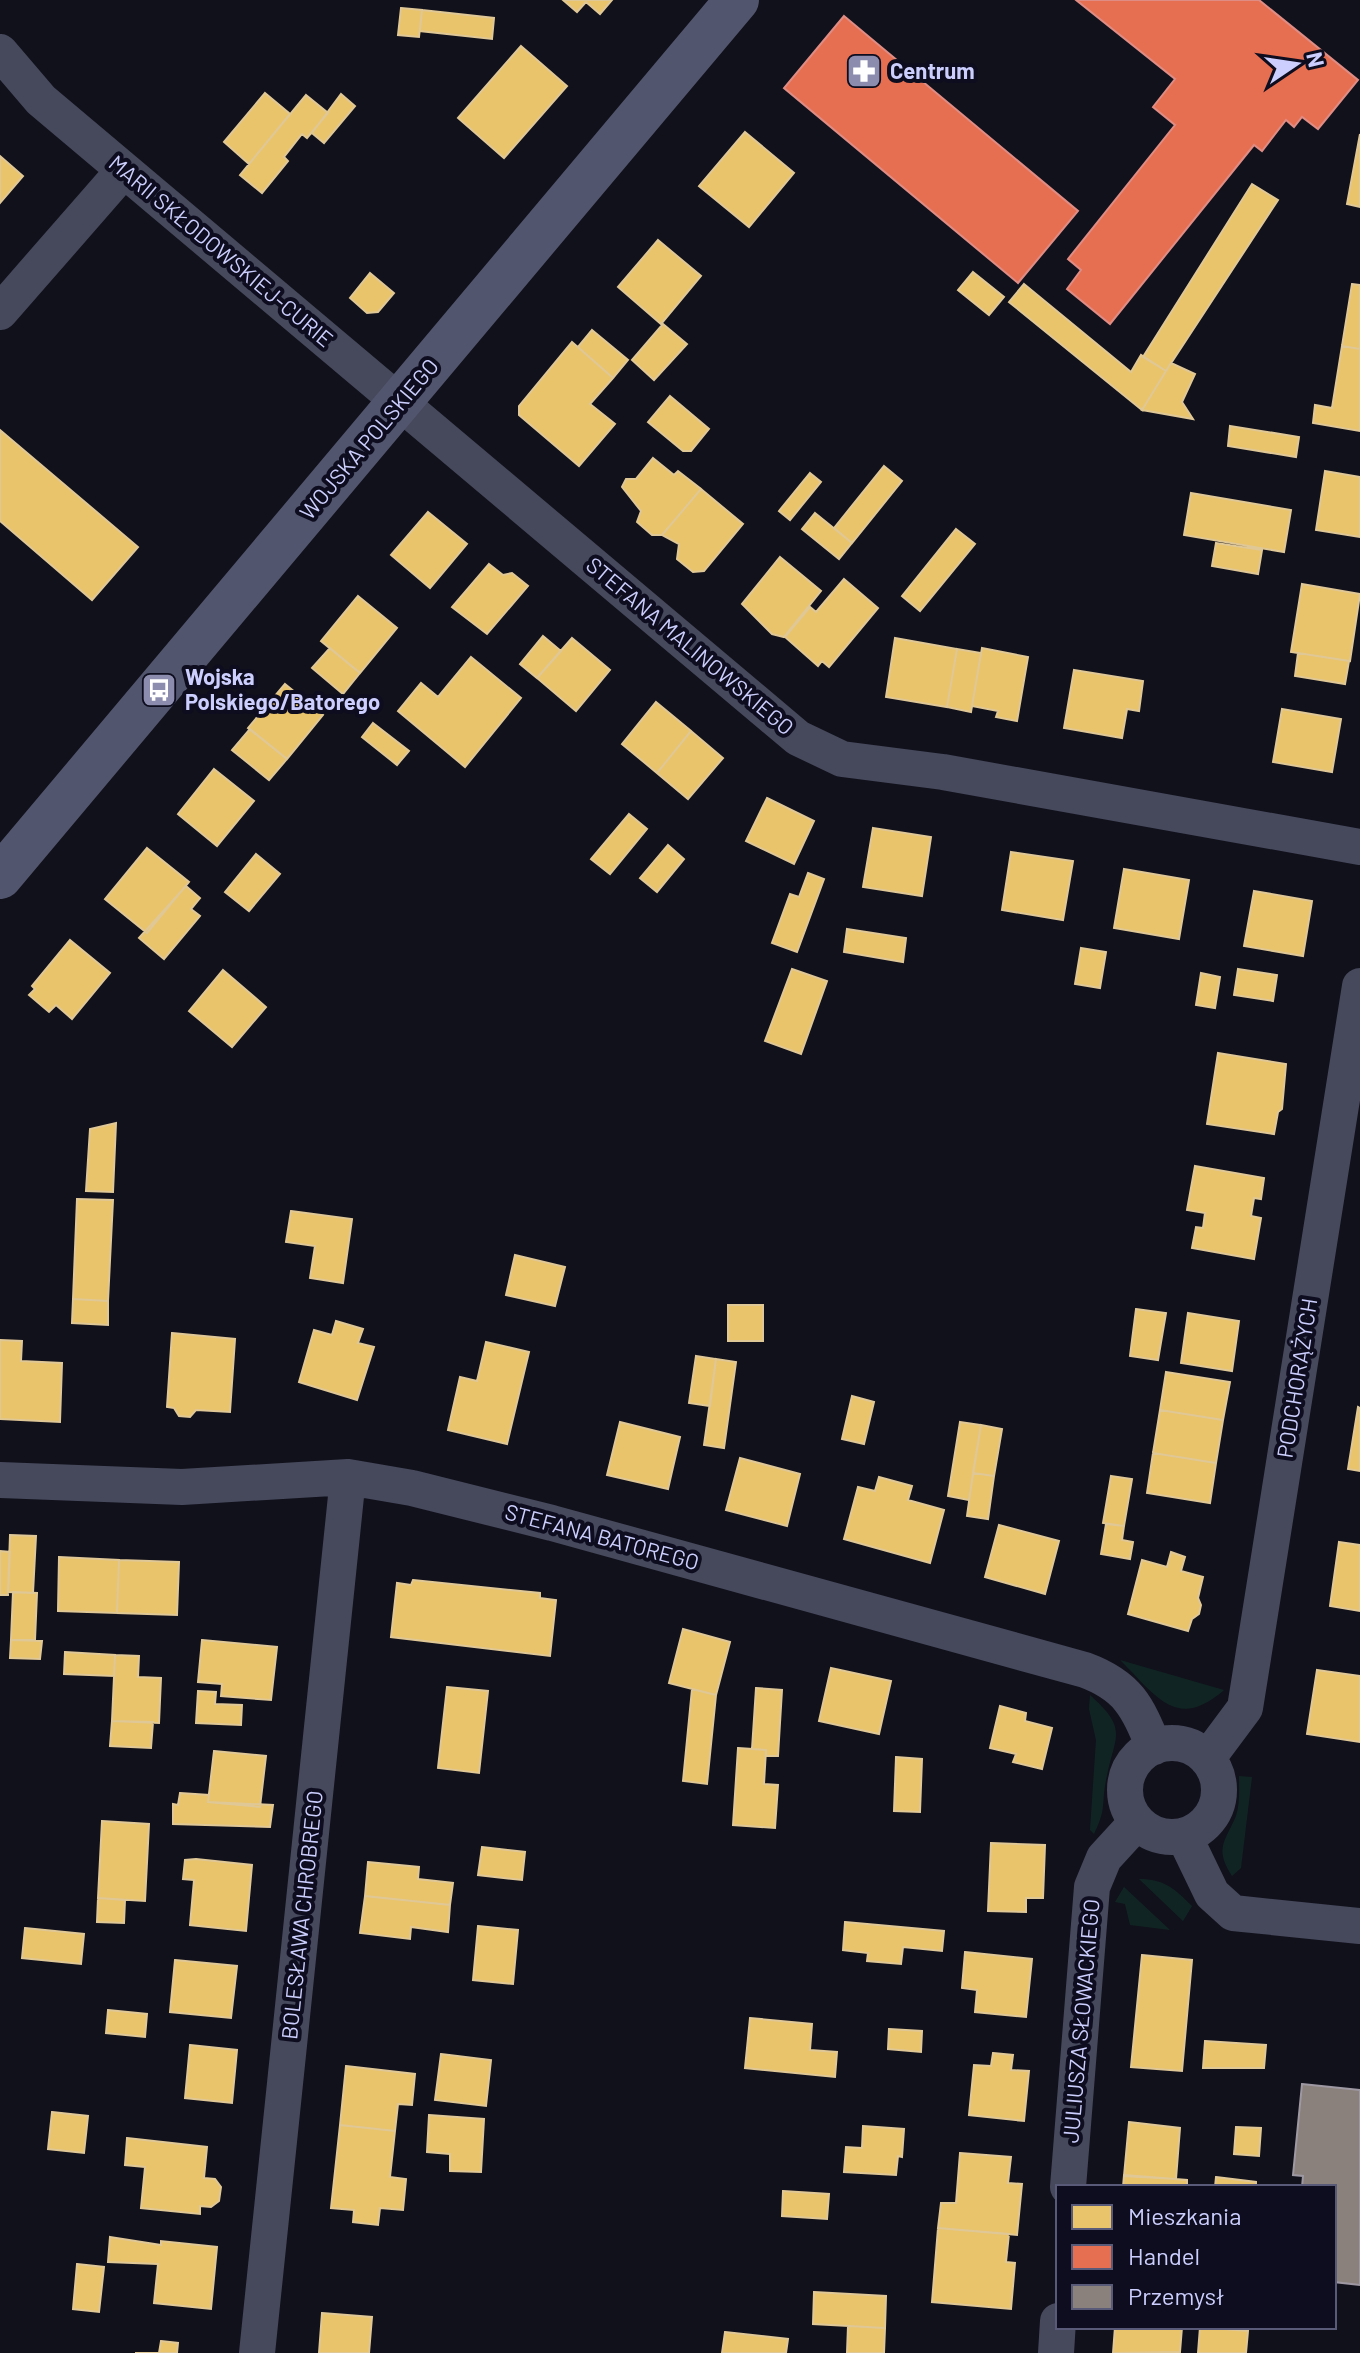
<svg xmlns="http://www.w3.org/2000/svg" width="1360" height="2353" font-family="Barlow,sans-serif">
  <rect width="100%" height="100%" fill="#11111b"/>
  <path fill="#102523" d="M1120,1660L1224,1690C1176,1732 1156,1695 1120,1660Z
    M1090,1695C1130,1731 1114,1735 1106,1780C1101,1806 1107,1807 1094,1834L1090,1830L1096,1740L1089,1709Z
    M1239,1776L1252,1777L1241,1868L1232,1876C1214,1848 1225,1842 1236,1816C1240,1804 1239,1789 1239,1776Z
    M1139,1879C1164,1879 1174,1888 1192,1906L1183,1921Z
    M1124,1887L1170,1930L1130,1925L1125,1904L1115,1902Z"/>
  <path fill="#e9c46a" stroke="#e0c796" stroke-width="2" d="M563,0H612L600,14L586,2L577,12Z
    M401,8L422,10L419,37L398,35Z
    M422,10L494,18L492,39L420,31Z
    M521,46L567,86L504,158L458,118Z
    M265,93L290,114L249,164L224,142Z
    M341,94L355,106L324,143L312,133Z
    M306,95L328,113L307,138L302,134L284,157L288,161L262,193L240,175Z
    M745,132L794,173L749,227L699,186Z
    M1360,134V207L1347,204Z
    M0,156L23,176L0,203Z
    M1252,184L1278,200L1166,371L1143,357Z
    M658,240L701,276L661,324L618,287Z
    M973,272L1004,297L989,315L958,290Z
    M370,273L394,293L378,312L367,313L350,298Z
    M1024,284L1131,372L1141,355L1166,371L1142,410L1009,302Z
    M1352,284L1360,285V349L1342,346Z
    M663,324L687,344L654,380L632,360Z
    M592,330L628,360L613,378L578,347Z
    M572,342L613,378L590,404L615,424L579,466L519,415V406Z
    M1342,346L1360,349V431L1313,423L1315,405L1332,408Z
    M1171,363L1195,374L1182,402L1193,419L1142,410Z
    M670,396L709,429L691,451H683L648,422Z
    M1230,426L1299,437L1296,457L1228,446Z
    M0,430L138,547L92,600L0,521Z
    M653,458L674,475L678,471L701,489L662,535H652L637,522L641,511L622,487L626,479H636Z
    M884,466L902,481L852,543L834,528Z
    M1325,471L1360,477V537L1316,530Z
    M810,473L821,482L790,520L779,511Z
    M701,489L743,524L704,571L693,572L677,559L679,544L662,535Z
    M1191,493L1291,510L1284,552L1184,535Z
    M428,512L467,544L430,588L391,555Z
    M815,513L852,543L839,559L802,529Z
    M956,529L975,544L920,611L902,596Z
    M1216,543L1262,550L1258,574L1212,566Z
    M780,557L821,591L784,637L772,634L742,604Z
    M489,564L503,575L512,573L528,586L487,634L452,607Z
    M844,579L878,608L829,667L822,661L818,666L785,637L810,607L816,612Z
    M1302,584L1360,594L1350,661L1291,652Z
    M358,596L397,628L360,673L321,641Z
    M543,636L561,651L537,678L520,664Z
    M572,638L610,670L576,711L537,678Z
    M895,638L957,649L947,707L886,697Z
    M330,648L360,673L343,694L312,668Z
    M982,648L1028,657L1017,721L996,717L998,711L972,706Z
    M957,649L981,653L971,712L947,707Z
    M1298,653L1349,661L1345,684L1295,676Z
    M471,657L521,698L465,767L398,711L421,683L438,697Z
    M1074,670L1143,681L1139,711L1127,709L1122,738L1064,728Z
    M285,684L323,715L287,759L248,728Z
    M656,702L691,731L657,773L622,744Z
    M1282,709L1341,719L1332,772L1273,762Z
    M373,723L409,751L397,765L362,737Z
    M250,729L287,759L269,780L232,750Z
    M691,731L723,758L688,799L657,773Z
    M214,769L254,801L217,846L178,814Z
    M767,798L814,821L794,864L746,841Z
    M629,814L647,829L610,874L591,859Z
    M873,828L931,837L922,896L863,887Z
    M668,845L684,859L657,892L640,878Z
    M147,848L189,882L147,933L105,899Z
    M1011,852L1073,861L1063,920L1002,910Z
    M256,854L280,874L249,911L225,892Z
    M1124,869L1189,880L1179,939L1114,928Z
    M808,873L824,879L797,952L772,943L790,894L799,897Z
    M186,886L200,898L191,909L200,916L164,959L139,938Z
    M1254,891L1312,901L1303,956L1244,946Z
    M847,929L906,938L903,962L844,952Z
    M70,940L110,973L72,1019L56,1005L49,1012L29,995L35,989L32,986Z
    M1081,948L1106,952L1100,988L1075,984Z
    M792,969L827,981L801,1054L765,1041Z
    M1238,969L1277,975L1273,1001L1234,995Z
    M223,970L266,1007L232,1047L189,1011Z
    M1201,973L1220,977L1215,1008L1196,1005Z
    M1218,1053L1286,1064L1282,1109L1278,1112L1274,1134L1207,1124Z
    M116,1123L113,1192L86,1191L90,1129Z
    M1195,1166L1264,1178L1261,1199L1254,1198L1251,1216L1261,1218L1254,1259L1192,1248L1196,1227L1203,1228L1205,1213L1187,1210Z
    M77,1199L113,1200L108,1301L73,1299Z
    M291,1211L352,1219L343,1283L310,1278L315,1246L286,1242Z
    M515,1255L565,1267L555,1306L506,1295Z
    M73,1299L108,1301V1325L72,1323Z
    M728,1305H763V1341H728Z
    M1136,1309L1166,1313L1158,1360L1130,1356Z
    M1188,1313L1239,1321L1232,1371L1181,1363Z
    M336,1321L363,1329L358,1343L374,1347L357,1400L299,1382L314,1330L332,1335Z
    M172,1333L235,1339L230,1412L196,1410L190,1417L179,1416L174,1408L167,1407Z
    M0,1340L22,1341L21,1361L62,1363L60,1422L0,1419Z
    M486,1342L529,1352L507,1444L448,1430L460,1377L477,1381Z
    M696,1356L716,1359L710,1406L689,1403Z
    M716,1359L736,1362L724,1448L704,1445Z
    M1166,1372L1230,1382L1223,1420L1160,1410Z
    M852,1396L874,1402L864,1444L842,1439Z
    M1358,1407L1360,1408V1471L1348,1469Z
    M1160,1410L1223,1420L1216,1463L1153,1453Z
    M620,1422L680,1437L668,1489L607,1475Z
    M960,1422L981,1425L969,1500L948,1496Z
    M981,1425L1002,1429L994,1476L973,1473Z
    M1153,1453L1216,1463L1210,1503L1147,1493Z
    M740,1458L800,1474L787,1526L726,1510Z
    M973,1473L994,1476L988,1519L967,1516Z
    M1111,1476L1132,1479L1124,1526L1103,1523Z
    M879,1477L912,1486L908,1500L944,1510L930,1563L844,1539L858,1487L875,1491Z
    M1106,1524L1124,1526L1122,1540L1133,1542L1130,1559L1101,1554Z
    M999,1525L1059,1541L1045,1594L985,1577Z
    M10,1535L36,1536L33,1593L8,1592Z
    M1339,1542L1360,1545V1611L1330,1606Z
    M0,1551L10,1552L8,1595H0Z
    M1171,1552L1185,1557L1181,1571L1203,1577L1198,1598L1201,1605L1199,1614L1192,1619L1188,1631L1128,1614L1142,1560L1167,1567Z
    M59,1557L119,1560L117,1613L58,1611Z
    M119,1560L179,1562L177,1615L117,1613Z
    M413,1580L540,1593V1598L556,1600L550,1656L391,1637L397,1583L411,1585Z
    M13,1592L37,1593L35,1640H11Z
    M683,1629L730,1642L716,1695L669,1683Z
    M11,1640L42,1641L40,1659L10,1658Z
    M202,1640L277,1647L271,1700L221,1696L222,1684L198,1682Z
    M65,1652L115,1655L114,1676L64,1674Z
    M115,1655L139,1656L138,1677L161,1678L159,1723L112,1721Z
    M831,1668L891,1681L879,1734L819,1721Z
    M1317,1670L1360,1676V1742L1307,1734Z
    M447,1687L488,1691L479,1773L438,1768Z
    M756,1688L782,1690L778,1756H766V1750L752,1749Z
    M692,1689L716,1695L707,1784L683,1781Z
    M198,1691L216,1692L215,1704L242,1705L241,1725L196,1723Z
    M1000,1706L1026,1713L1025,1721L1052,1728L1042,1769L1013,1762L1016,1754L990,1748Z
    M112,1721L153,1722L151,1748L110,1746Z
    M738,1748L766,1750L764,1784L778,1785L775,1828L733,1825Z
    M214,1751L266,1756L260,1807L208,1802Z
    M896,1757L922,1759L920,1812L894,1811Z
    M180,1793L209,1795L208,1802L273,1805L270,1827L173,1824V1804L178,1805Z
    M102,1821L149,1824L145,1901L98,1898Z
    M991,1843L1045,1845L1043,1898H1026V1912L988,1911Z
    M482,1847L525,1852L522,1880L478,1875Z
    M196,1859L252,1865L246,1931L190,1925L194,1880L183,1879L185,1860Z
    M368,1862L419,1867L418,1879L453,1883L450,1905L365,1896Z
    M365,1896L450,1905L448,1932L411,1927L410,1939L360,1933Z
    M98,1898L125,1900L124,1923L97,1922Z
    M845,1922L944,1931L942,1951L903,1947L901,1964L867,1961L868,1953L843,1950Z
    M478,1926L518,1930L513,1984L473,1980Z
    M25,1928L84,1934L81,1964L22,1958Z
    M965,1952L1032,1959L1026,2017L975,2012L977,1990L962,1988Z
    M1142,1955L1192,1960L1182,2071L1131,2067Z
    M175,1960L237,1966L231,2018L170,2012Z
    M108,2010L147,2014L145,2037L106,2033Z
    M750,2018L812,2024L810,2050L837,2052L835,2077L745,2068Z
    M889,2029L922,2031L921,2052L888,2049Z
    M1205,2041L1266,2045L1264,2068H1203Z
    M190,2045L237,2050L232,2103L185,2098Z
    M993,2053L1013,2055L1011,2070L1029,2071L1024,2121L969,2115L974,2065L991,2066Z
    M441,2054L491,2060L486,2106L435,2100Z
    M346,2066L415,2074L412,2105L398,2104L395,2131L340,2125Z
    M52,2112L88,2116L84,2153L48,2149Z
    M429,2115L484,2119L481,2172L450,2171V2154L427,2152Z
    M1129,2122L1180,2128L1176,2179L1124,2176Z
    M340,2125L395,2131L390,2177L406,2179L403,2210L380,2208L378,2225L353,2222L354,2210L331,2208Z
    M863,2126L904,2129L902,2157L898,2156L896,2175L844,2172L846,2147L862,2148Z
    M1236,2127L1261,2128L1259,2156L1234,2154Z
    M127,2138L207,2147L204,2178L215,2179L221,2187L219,2201L211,2207L200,2206V2214L141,2208L145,2167L125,2165Z
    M960,2153L1011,2157L1008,2183L1022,2184L1017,2235L938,2228L941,2203H956Z
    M1124,2175L1187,2180V2187H1123Z
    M1216,2177L1256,2182V2187H1215Z
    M783,2191L829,2194L827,2219L782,2216Z
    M938,2228L1009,2234L1006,2262L1015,2263L1011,2309L932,2302Z
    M110,2237L161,2245V2241L217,2247L211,2309L154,2303L158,2264L108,2262Z
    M77,2264L104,2267L99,2312L73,2309Z
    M814,2292L886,2296L885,2328L813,2324Z
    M322,2313L372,2317L369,2353H319Z
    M848,2326L885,2328L884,2353H847Z
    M1115,2327H1182L1180,2352L1113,2353Z
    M1200,2327L1248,2331L1246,2353H1198Z
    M725,2332L788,2339L786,2353H722Z
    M161,2341L178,2343L177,2353H135H159Z"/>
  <path fill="#e76f51" stroke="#df8c85" stroke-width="2" d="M1076,0H1259L1358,80L1318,129L1302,117L1294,127L1286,120L1262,151L1254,145L1110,324L1067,289L1081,270L1068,259L1175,125L1153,107L1175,79Z
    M844,16L1078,211L1018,283L784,88Z"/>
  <path fill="#8a817c" stroke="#9e98a3" stroke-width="2" d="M1302,2084L1360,2090V2285L1334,2282V2187H1302L1303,2176L1293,2175Z"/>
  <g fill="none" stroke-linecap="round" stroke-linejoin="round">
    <path stroke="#46485c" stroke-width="36" d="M0,52L41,100L798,738L842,759L943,772L1360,847
      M0,312L124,170
      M0,1480L182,1487L348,1477L412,1488L552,1523L1085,1670C1128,1686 1137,1706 1154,1747
      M1125 1790a47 47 0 1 1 94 0a47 47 0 1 1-94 0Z
      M1207,1759L1245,1708L1360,986
      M1184,1836L1212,1894L1233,1913L1360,1926
      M1068,2187L1092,1887L1104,1858L1137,1822
      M257,2353L348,1477
      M1056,2353L1058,2321"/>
    <path stroke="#52556e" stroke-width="44" d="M0,877L737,0"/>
  </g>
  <defs>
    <g id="pharmacy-square" transform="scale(1.8)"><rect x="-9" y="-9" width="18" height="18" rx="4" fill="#8b8cae" stroke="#0d0d1f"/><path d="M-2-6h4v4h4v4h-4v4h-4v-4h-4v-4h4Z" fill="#fff"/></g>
    <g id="bus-square" transform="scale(1.8)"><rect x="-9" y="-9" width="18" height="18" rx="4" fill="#8b8cae" stroke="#0d0d1f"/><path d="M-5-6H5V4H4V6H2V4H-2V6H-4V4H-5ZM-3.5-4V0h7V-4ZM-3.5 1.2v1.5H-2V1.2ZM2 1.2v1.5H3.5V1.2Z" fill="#fff"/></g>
  </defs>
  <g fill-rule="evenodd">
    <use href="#pharmacy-square" x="864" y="71"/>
    <use href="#bus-square" x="159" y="690"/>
  </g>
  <g text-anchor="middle" stroke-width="8" stroke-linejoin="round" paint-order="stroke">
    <g font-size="22" font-weight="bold" fill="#cccefd" stroke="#0d0d1f" text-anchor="start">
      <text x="890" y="79">Centrum</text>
      <text x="185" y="685">Wojska<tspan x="185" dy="25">Polskiego/Batorego</tspan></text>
    </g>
    <g font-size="22" fill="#cccefd" stroke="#0d0d1f">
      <text transform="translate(221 251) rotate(40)" y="8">MARII SKŁODOWSKIEJ-CURIE</text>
      <text transform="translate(369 439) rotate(-50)" y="8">WOJSKA POLSKIEGO</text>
      <text transform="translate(690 646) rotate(40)" y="8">STEFANA MALINOWSKIEGO</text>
      <text transform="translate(1297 1378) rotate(-81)" y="8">PODCHORĄŻYCH</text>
      <text transform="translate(602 1537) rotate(15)" y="8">STEFANA BATOREGO</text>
      <text transform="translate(302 1915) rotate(-84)" y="8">BOLESŁAWA CHROBREGO</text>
      <text transform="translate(1081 2021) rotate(-85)" y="8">JULIUSZA SŁOWACKIEGO</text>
    </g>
  </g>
  <rect x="1056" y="2185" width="280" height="144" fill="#0d0d1f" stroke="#595a78" stroke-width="2"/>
  <rect x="1072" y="2205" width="40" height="24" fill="#e9c46a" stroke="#595a78" stroke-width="2"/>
  <text x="1128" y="2225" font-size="24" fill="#cccefd">Mieszkania</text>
  <rect x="1072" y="2245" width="40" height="24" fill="#e76f51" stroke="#595a78" stroke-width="2"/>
  <text x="1128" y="2265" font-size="24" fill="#cccefd">Handel</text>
  <rect x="1072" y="2285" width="40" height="24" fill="#8a817c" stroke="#595a78" stroke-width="2"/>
  <text x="1128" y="2305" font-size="24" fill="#cccefd">Przemysł</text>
  <g transform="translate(1296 64) rotate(77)" stroke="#0d0d1f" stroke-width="6" paint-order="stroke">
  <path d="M0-6L14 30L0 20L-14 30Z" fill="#cccefd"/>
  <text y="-12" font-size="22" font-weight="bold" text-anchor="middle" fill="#cccefd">N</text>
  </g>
</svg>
